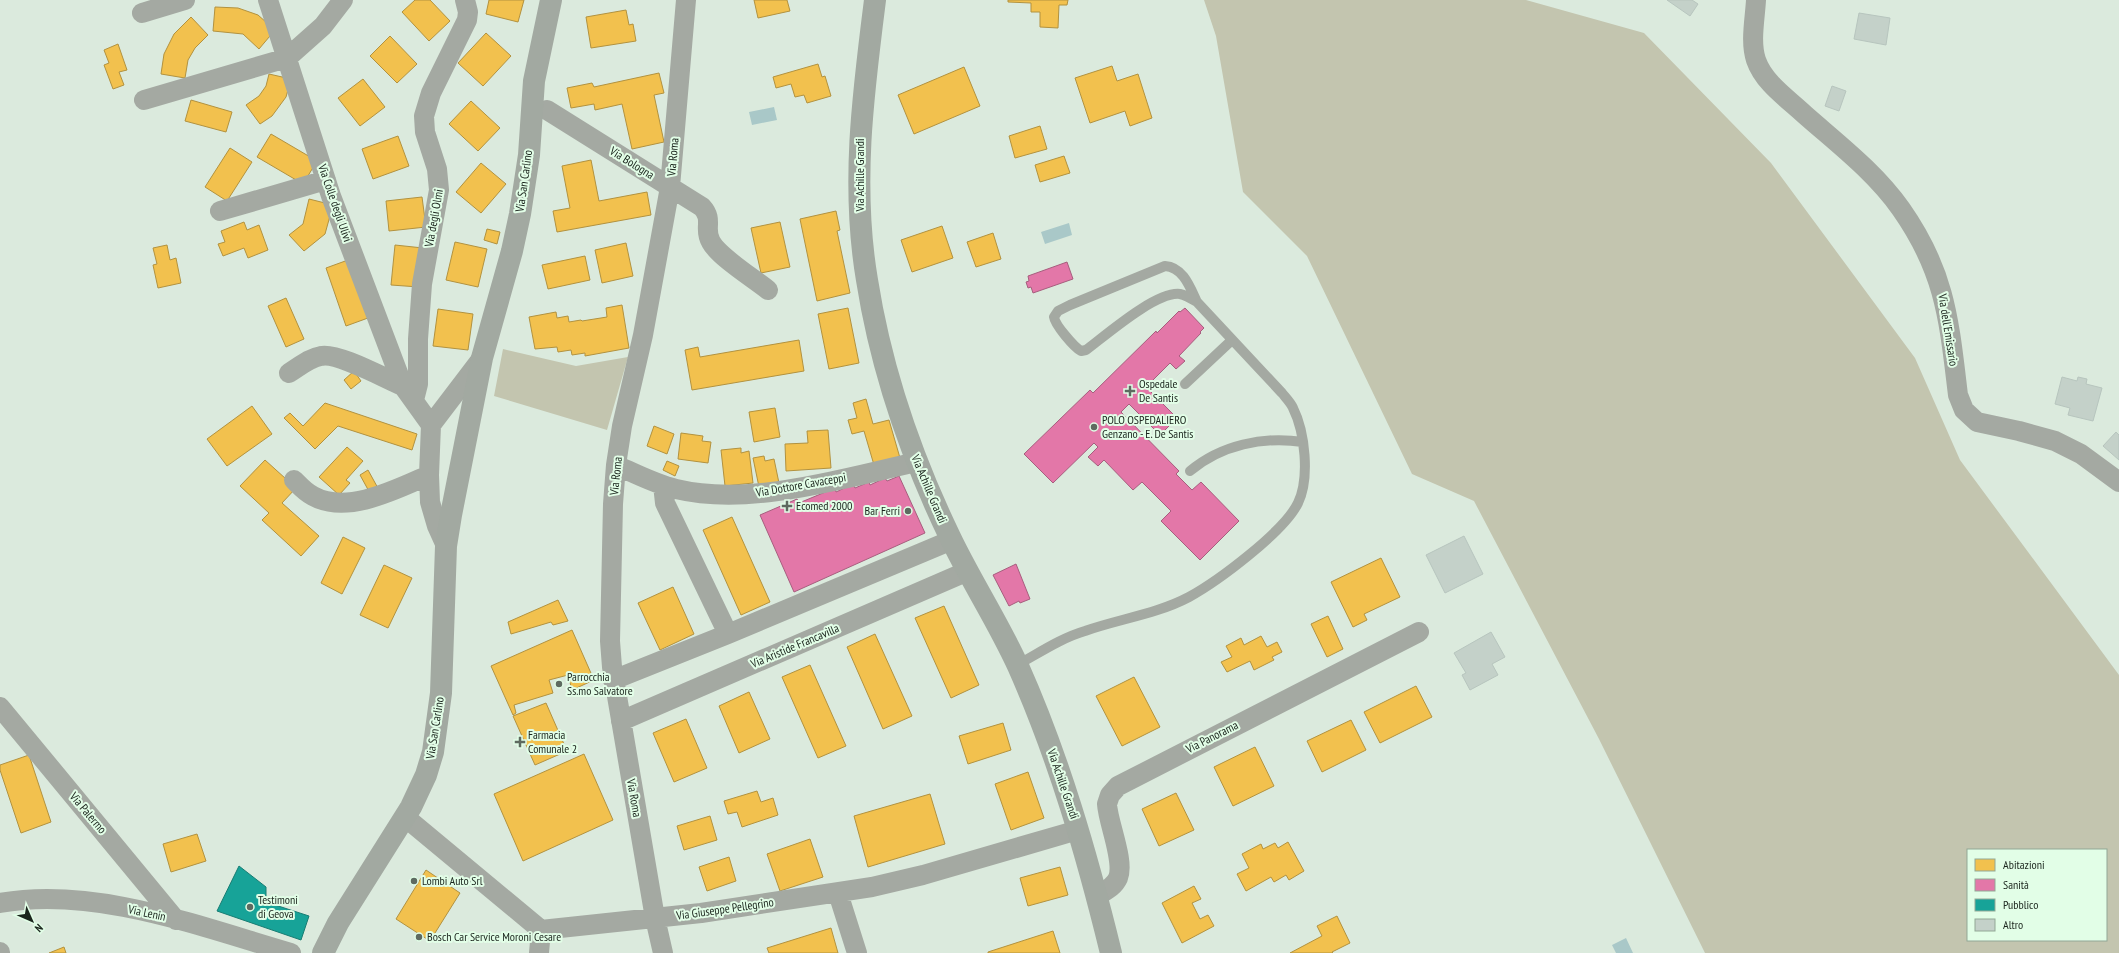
<svg xmlns="http://www.w3.org/2000/svg" width="2119" height="953" font-family="'PT Sans Narrow',sans-serif">
  <rect width="100%" height="100%" fill="#dbeadd"/>
  <path fill="#c3c5af" fill-rule="evenodd" d="M1204,0H1526L1644,33L1771,163L1915,358L1960,460L2119,675V953H1705L1599,739L1474,501L1412,474L1307,256L1243,192L1216,36ZM1968,850H2106V940H1968Z
    M503,349L576,366L628,357L607,430L494,396Z"/>
  <path fill="#a9c8c8" d="M774,107L777,120L752,125L749,112Z
    M1069,223L1072,235L1045,244L1041,232Z
    M1626,938L1633,953H1616L1612,945Z"/>
  <path fill="#f2c14e" stroke="#b2923f" d="M415,0H430L450,21L429,41L402,12Z
    M489,0H524L518,22L486,14Z
    M754,0H787L790,11L758,18Z
    M1008,0H1068L1067,5H1059L1058,28L1040,27V12H1031V3L1008,2Z
    M215,7L238,8L258,15L275,30L259,49L243,34L213,31Z
    M626,10L629,25L633,24L636,41L591,48L586,17Z
    M191,17L208,35L195,48L188,60L185,78L161,74L164,54L174,34Z
    M486,33L511,56L483,86L458,63Z
    M390,36L417,64L397,83L370,56Z
    M118,44L127,70L119,72L124,85L113,89L104,65L109,63L104,50Z
    M818,64L822,77L825,76L831,96L807,103L804,95L795,97L791,84L776,88L773,77Z
    M1112,66L1117,81L1138,74L1152,118L1130,126L1125,111L1090,123L1075,78Z
    M964,67L980,106L914,134L898,95Z
    M659,73L664,93L654,95L664,142L632,149L622,104L595,110L594,104L571,108L567,88L592,83L594,87Z
    M269,74L291,79L286,97L272,116L260,124L246,105L259,96L266,86Z
    M363,79L385,107L360,126L338,98Z
    M191,100L232,112L226,132L185,121Z
    M471,101L500,128L478,151L449,124Z
    M1040,126L1047,149L1015,158L1009,136Z
    M271,134L317,161L303,184L257,157Z
    M398,136L409,166L373,179L362,149Z
    M230,148L252,162L227,201L205,187Z
    M1064,156L1070,173L1040,182L1035,165Z
    M591,160L599,201L647,192L651,215L557,232L553,211L570,208L562,166Z
    M481,163L506,184L481,213L456,192Z
    M422,197L426,227L389,231L386,201Z
    M309,199L333,205L325,234L304,251L289,235L303,224Z
    M836,211L840,230L837,231L850,293L817,301L800,219Z
    M244,222L247,230L259,225L268,250L248,258L244,248L223,256L218,244L225,242L221,231Z
    M780,222L790,267L761,273L751,228Z
    M942,226L953,258L912,272L901,240Z
    M487,229L500,232L497,244L484,240Z
    M993,233L1001,259L976,267L967,242Z
    M455,242L487,249L478,287L446,280Z
    M626,243L633,276L602,283L595,250Z
    M167,245L170,260L176,258L181,283L158,288L153,265L157,264L153,248Z
    M395,245L423,248L419,287L391,285Z
    M585,256L590,280L548,289L542,265Z
    M348,260L368,318L346,326L326,268Z
    M286,298L304,339L286,347L268,306Z
    M622,305L629,348L585,356V353L572,355L571,350L558,352L557,347L535,349L529,317L556,312L557,318L568,316L569,322L581,320L582,321L607,317L606,308Z
    M848,308L859,363L829,369L818,314Z
    M438,309L473,314L468,350L433,346Z
    M799,340L804,371L692,390L685,350L698,347L700,357Z
    M354,371L361,381L351,389L344,380Z
    M866,399L873,424L889,420L900,458L874,465L864,431L852,434L848,420L857,418L853,403Z
    M325,403L417,434L412,450L338,426L315,449L284,418L290,413L303,426Z
    M252,406L272,434L227,466L207,439Z
    M775,408L780,437L754,442L749,412Z
    M654,426L674,434L667,454L647,446Z
    M828,430L831,468L786,471L785,444L808,443L807,431Z
    M681,433L703,436L702,441L711,442L708,463L678,459Z
    M347,447L363,461L346,480L350,483L339,495L319,477Z
    M741,448V453L749,451L753,483L725,486L721,450Z
    M764,456L765,461L774,459L779,483L759,487L753,458Z
    M265,460L296,488L282,503L319,536L301,556L262,520L269,513L240,486Z
    M667,461L679,466L675,476L663,470Z
    M368,470L379,490L371,495L360,475Z
    M732,517L770,602L741,615L703,530Z
    M343,537L365,548L342,594L321,583Z
    M1381,558L1400,597L1364,614L1367,620L1353,627L1331,582Z
    M384,565L412,578L388,628L360,615Z
    M673,587L694,634L660,650L638,603Z
    M558,600L568,621L553,625L551,622L511,634L508,622Z
    M944,606L979,685L951,698L915,618Z
    M1328,616L1343,649L1327,657L1311,624Z
    M572,630L594,680L572,690L568,675L549,680L553,693L514,705L516,713L513,715L491,666Z
    M875,634L912,716L883,729L847,647Z
    M1261,636L1267,647L1277,642L1282,652L1272,657L1274,660L1254,670L1250,661L1227,672L1221,662L1232,657L1226,646L1241,638L1244,645Z
    M810,665L846,746L818,758L782,677Z
    M1134,677L1160,727L1122,746L1096,696Z
    M1416,686L1432,717L1380,743L1364,712Z
    M749,692L770,739L739,753L719,706Z
    M546,703L567,751L535,765L513,716Z
    M686,719L707,768L674,782L653,733Z
    M1351,720L1366,750L1322,772L1307,741Z
    M1003,723L1011,750L968,764L959,736Z
    M1255,747L1274,786L1233,806L1214,767Z
    M584,754L613,820L523,861L494,794Z
    M29,755L51,822L21,833L0,770V765Z
    M1028,772L1044,818L1011,830L995,784Z
    M757,791L761,802L773,798L778,815L742,827L737,812L728,814L724,801Z
    M1176,793L1194,830L1159,846L1142,809Z
    M930,794L945,844L868,867L854,816Z
    M710,816L717,840L684,850L677,826Z
    M197,834L206,861L171,872L163,844Z
    M810,839L823,877L780,891L767,854Z
    M1288,842L1304,871L1289,880L1286,875L1274,882L1271,877L1246,891L1237,874L1249,868L1242,854L1261,844L1263,849L1275,843L1278,848Z
    M729,857L736,881L707,891L699,867Z
    M1060,867L1068,895L1028,906L1020,878Z
    M426,870L460,893L430,941L396,919Z
    M1194,886L1201,899L1192,903L1200,919L1208,915L1214,926L1182,943L1162,903Z
    M1337,916L1350,943L1332,952L1333,953H1290L1322,936L1317,926Z
    M831,928L838,953H769L767,948Z
    M1053,931L1060,953H988V952Z
    M64,947L66,953H49Z"/>
  <path fill="#e377a8" stroke="#a75e7e" d="M1067,262L1073,279L1033,293L1031,287L1028,288L1026,282L1029,281L1028,276Z
    M1185,308L1204,328L1200,332L1201,333L1179,356L1185,361L1176,369L1170,363L1146,387L1177,418L1160,435L1129,404L1121,412L1179,471L1176,474L1192,490L1201,482L1239,521L1200,560L1161,521L1171,511L1142,482L1133,490L1104,460L1098,466L1088,457L1098,447L1094,443L1053,483L1024,454L1090,390L1093,393L1156,331L1157,333L1179,311L1180,312Z
    M899,476L925,533L794,592L760,515L797,499L799,503L835,488L836,492L853,484L855,488L869,482L870,485L885,478L887,481Z
    M1016,564L1030,599L1020,603L1019,601L1009,606L993,575Z"/>
  <path fill="#17a398" stroke="#187d73" d="M239,866L266,887V902L309,916L301,940L217,911Z"/>
  <path fill="#c4d1c9" stroke="#b7c5be" d="M1667,0H1692L1698,4L1690,16Z
    M1859,13L1890,18L1886,45L1854,39Z
    M1832,86L1846,91L1839,111L1825,106Z
    M2062,377L2077,381L2078,377L2087,379L2086,384L2102,388L2093,421L2068,415L2070,408L2055,404Z
    M2116,432L2119,435V460L2103,446Z
    M1464,536L1483,574L1445,593L1426,555Z
    M1491,632L1505,657L1492,664L1498,675L1470,690L1462,675L1466,673L1454,653Z"/>
  <g fill="none" stroke-linecap="round" stroke-linejoin="round">
    <path stroke="#a4a9a2" stroke-width="10" d="M1185,384L1232,340
      M1190,471C1221,445 1263,436 1303,442
      M1017,665C1039,653 1061,638 1085,631C1119,619 1157,614 1189,597C1218,581 1284,532 1298,503C1310,478 1305,432 1293,408C1291,403 1286,398 1282,393L1197,302C1192,299 1185,295 1180,294C1156,291 1105,336 1086,350L1081,351C1074,347 1055,325 1054,317L1058,311L1070,305L1165,266C1183,267 1190,287 1197,302"/>
    <path stroke="#a4a9a2" stroke-width="20" d="M268,0L331,196L403,386L431,425L429,475L430,502L437,526L446,546
      M1756,0C1755,19 1750,42 1756,60C1764,83 1787,98 1804,114C1838,144 1875,172 1901,209C1946,273 1949,321 1958,395L1964,410L1977,422L2019,431L2055,441L2081,454L2119,482
      M142,13L185,0
      M144,100L287,58L323,26L343,0
      M547,110L702,207C714,220 703,229 711,242C719,257 753,278 768,290
      M220,211L326,180
      M289,373C299,367 309,358 321,356C337,352 386,379 403,386
      M414,400L418,384V339L422,284L439,190L437,169L425,132L424,116L431,93L467,20L468,12L465,0
      M431,425L482,358
      M616,465C636,474 655,484 676,489C751,507 843,478 917,462
      M294,480C300,486 305,492 313,496C347,515 397,489 429,475
      M663,485L665,503L728,634
      M613,680L728,634L952,540
      M0,707L176,920
      M621,721L968,571
      M405,817L541,930L701,913L872,887L923,875L1078,830
      M838,893L857,953
      M1097,896C1105,891 1114,887 1118,878C1125,861 1108,823 1107,804L1110,795L1118,786L1419,632
      M0,903C95,886 201,927 291,953
      M0,952V953
      M539,953L541,930
      M663,953L655,918L612,667L610,641L613,504L616,465L622,426L643,335L670,187L686,0"/>
    <path stroke="#a2a9a1" stroke-width="22" d="M875,0C863,94 851,186 867,280C881,369 911,456 950,537C971,581 998,622 1018,666C1059,758 1087,855 1111,953
      M323,953L338,923L411,807L426,775L433,752L441,693L446,546L451,515L482,358L512,251L520,214L529,155L534,81L551,0"/>
  </g>
  <g fill="#5e6a60" stroke="#e2fee7" stroke-width="1.5">
    <path d="M1128 385h4v4h4v4h-4v4h-4v-4h-4v-4h4z"/>
    <circle cx="1094" cy="427" r="4"/>
    <path d="M785 500h4v4h4v4h-4v4h-4v-4h-4v-4h4z"/>
    <circle cx="908" cy="511" r="4"/>
    <circle cx="559" cy="684" r="4"/>
    <path d="M518 736h4v4h4v4h-4v4h-4v-4h-4v-4h4z"/>
    <circle cx="414" cy="881" r="4"/>
    <circle cx="250" cy="907" r="4"/>
    <circle cx="419" cy="937" r="4"/>
  </g>
  <g text-anchor="middle" stroke-width="4" stroke-linejoin="round" paint-order="stroke">
    <g font-size="12" fill="#1b251d" stroke="#e2fee7">
      <text transform="translate(673 157) rotate(-85)" y="4">Via Roma</text>
      <text transform="translate(632 163) rotate(32)" y="4">Via Bologna</text>
      <text transform="translate(860 175) rotate(-90)" y="4">Via Achille Grandi</text>
      <text transform="translate(524 181) rotate(-82)" y="4">Via San Carlino</text>
      <text transform="translate(335 203) rotate(71)" y="4">Via Colle degli Ulivi</text>
      <text transform="translate(434 218) rotate(-80)" y="4">Via degli Olmi</text>
      <text transform="translate(1948 330) rotate(81)" y="4">Via dell'Emissario</text>
      <text transform="translate(616 476) rotate(-84)" y="4">Via Roma</text>
      <text transform="translate(801 485) rotate(-10)" y="4">Via Dottore Cavaceppi</text>
      <text transform="translate(929 489) rotate(67)" y="4">Via Achille Grandi</text>
      <text transform="translate(795 646) rotate(-23)" y="4">Via Aristide Francavilla</text>
      <text transform="translate(435 728) rotate(-81)" y="4">Via San Carlino</text>
      <text transform="translate(1212 737) rotate(-27)" y="4">Via Panorama</text>
      <text transform="translate(1063 784) rotate(71)" y="4">Via Achille Grandi</text>
      <text transform="translate(634 798) rotate(80)" y="4">Via Roma</text>
      <text transform="translate(88 813) rotate(50)" y="4">Via Palermo</text>
      <text transform="translate(725 909) rotate(-8)" y="4">Via Giuseppe Pellegrino</text>
      <text transform="translate(147 913) rotate(12)" y="4">Via Lenin</text>
    </g>
    <g font-size="12" fill="#1b251d" stroke="#e2fee7" text-anchor="start">
      <text x="1139" y="388">Ospedale<tspan x="1139" dy="14">De Santis</tspan></text>
      <text x="1102" y="424">POLO OSPEDALIERO<tspan x="1102" dy="14">Genzano - E. De Santis</tspan></text>
      <text x="796" y="510">Ecomed 2000</text>
      <text x="900" y="515" text-anchor="end">Bar Ferri</text>
      <text x="567" y="681">Parrocchia<tspan x="567" dy="14">Ss.mo Salvatore</tspan></text>
      <text x="528" y="739">Farmacia<tspan x="528" dy="14">Comunale 2</tspan></text>
      <text x="422" y="885">Lombi Auto Srl</text>
      <text x="258" y="904">Testimoni<tspan x="258" dy="14">di Geova</tspan></text>
      <text x="427" y="941">Bosch Car Service Moroni Cesare</text>
    </g>
  </g>
  <rect x="1967" y="849" width="140" height="92" fill="#e2fee7" stroke="#92a796"/>
  <rect x="1975" y="859" width="20" height="12" fill="#f2c14e" stroke="#92a796"/>
  <text x="2003" y="869" font-size="12" fill="#1b251d">Abitazioni</text>
  <rect x="1975" y="879" width="20" height="12" fill="#e377a8" stroke="#92a796"/>
  <text x="2003" y="889" font-size="12" fill="#1b251d">Sanità</text>
  <rect x="1975" y="899" width="20" height="12" fill="#17a398" stroke="#92a796"/>
  <text x="2003" y="909" font-size="12" fill="#1b251d">Pubblico</text>
  <rect x="1975" y="919" width="20" height="12" fill="#c4d1c9" stroke="#92a796"/>
  <text x="2003" y="929" font-size="12" fill="#1b251d">Altro</text>
  <g transform="translate(32 921) rotate(135)" stroke="#e2fee7" stroke-width="3" paint-order="stroke">
  <path d="M0-3L7 15L0 10L-7 15Z" fill="#1b251d"/>
  <text y="-6" font-size="11" font-weight="bold" text-anchor="middle" fill="#1b251d">N</text>
  </g>
</svg>
